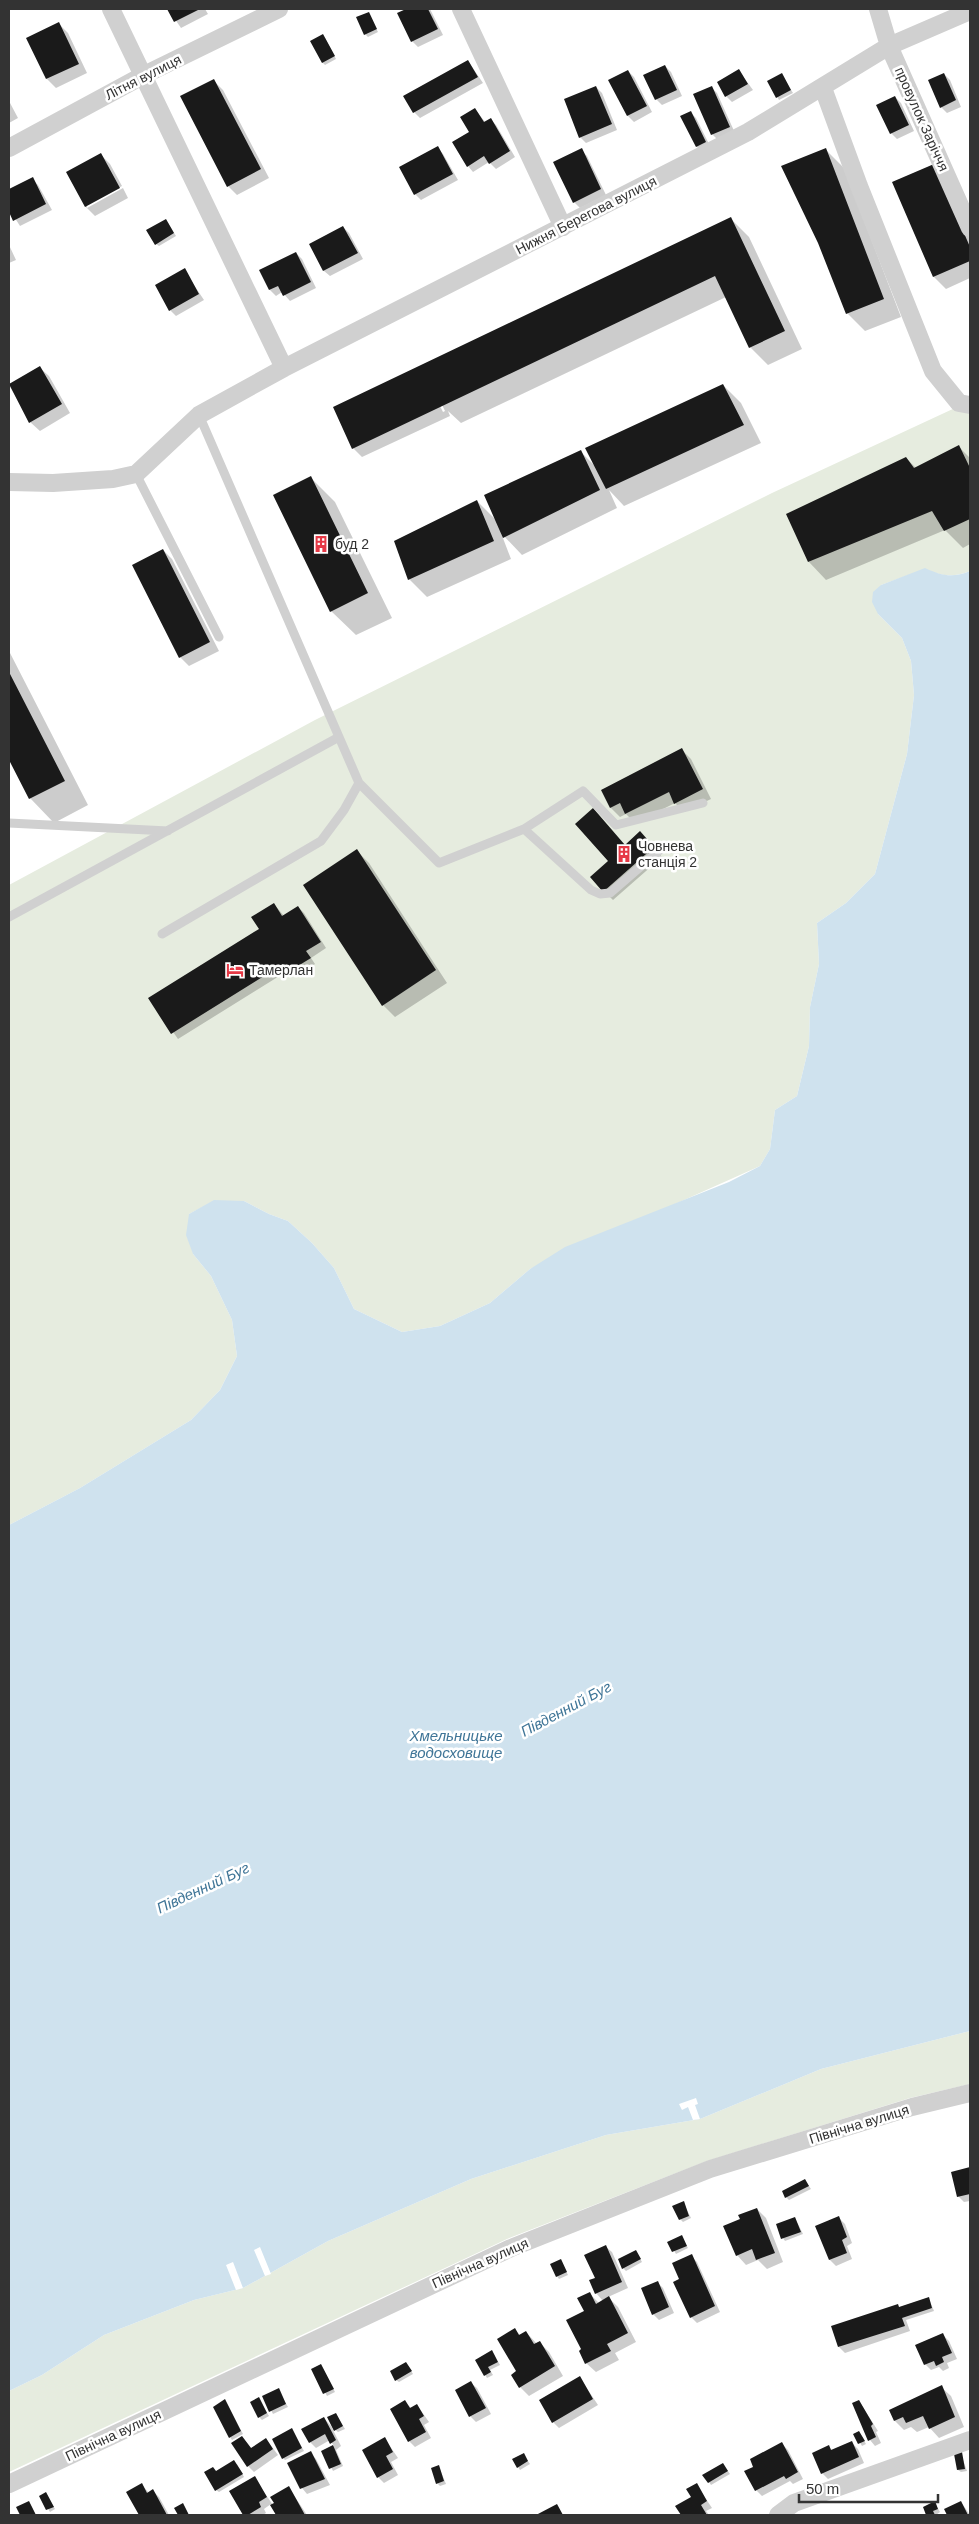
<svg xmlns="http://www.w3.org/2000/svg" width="979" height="2524" font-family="Helvetica,sans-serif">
  <rect width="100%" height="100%" fill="#fff"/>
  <path fill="#e6ecdf" d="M970,401V571C953,578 942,576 925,569L881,585L878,614L902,638L911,661L914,695L907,754L875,874L846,903L817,923L819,964L810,1007L809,1046L797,1096L775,1110L770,1149L760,1166L530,1269L490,1303L440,1326L402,1332L354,1309L334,1268L312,1243L288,1221L269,1214L244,1201H214L189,1214L193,1254L211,1276L232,1320L237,1356L220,1390L191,1420L80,1488L9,1525V885L315,720L772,493Z
    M970,2031V2084L910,2098L707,2161L507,2239L9,2472V2391L42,2375L104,2335L194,2300L243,2288L328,2241L471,2179L606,2135L700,2119L821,2069Z"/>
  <path fill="#cfe2ee" d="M925,568C942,576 953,578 970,571V2031L821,2069L700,2119L606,2135L471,2179L328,2241L243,2288L194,2300L104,2335L42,2375L9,2391V1525L80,1488L191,1420L220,1390L237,1356L232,1320L211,1276L193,1254L186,1235L189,1214L214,1200L244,1201L269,1214L288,1221L312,1243L334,1268L354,1309L402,1332L440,1326L490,1303L530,1269L565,1247L729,1182L760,1166L770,1149L775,1110L797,1096L809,1046L810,1007L819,964L817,923L846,903L875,874L907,754L914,695L911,661L902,638L878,614L872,602L873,592L881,585Z"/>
  <path fill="#fff" d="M696,2098L698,2104L695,2105L700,2119L693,2120L688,2107L682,2110L679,2104Z
    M260,2247L271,2274L265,2276L254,2250Z
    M233,2262L243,2288L236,2290L226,2265Z"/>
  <path fill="#0003" fill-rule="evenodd" d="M168,9H205L208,14L181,28Z
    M409,9H430L443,35L418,47L412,41L399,14Z
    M368,13L378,32L368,37L365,34Z
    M59,24L68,33L87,73L56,88L47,79Z
    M325,38L336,59L325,65L323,63Z
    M468,61L483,83L420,118L414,112Z
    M665,66L671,72L682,96L662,105L656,99Z
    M628,71L634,77L652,112L634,122L628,116L610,81Z
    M739,71L753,90L732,102L726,96Z
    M944,74L950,80L961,107L947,113L941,107Z
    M784,78L793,93L779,100L769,82Z
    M214,81L223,90L269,178L237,195L228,186Z
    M596,87L602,93L617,130L586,143L580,137Z
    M711,87L717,93L735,133L718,140L712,134Z
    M895,97L901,103L914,131L897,139L891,133L878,106Z
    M9,101L18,118L9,123Z
    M475,109L485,122L490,119L496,125L515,157L496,169L489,162L473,172L468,166Z
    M690,112L696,118L711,148L703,153L697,147L682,116Z
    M438,148L443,154L458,180L421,200L415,194Z
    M581,150L587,156L606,195L580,208L574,202Z
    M826,150L844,168L901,317L865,331L847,313L819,243Z
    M101,155L110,164L122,186L87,205V208L123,188L128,198L95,216L86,207L67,173Z
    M32,179L38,185L52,210L20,226L9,209V191Z
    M894,183L970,233V278L946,289L934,277Z
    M731,219L749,237L802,349L768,365L750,347L726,297L461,423L448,411L450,416L362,457L353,448L334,408ZM425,376H428L445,411L443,412Z
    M168,223L176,236L159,246L156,244Z
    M343,227L349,233L363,259L330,276L324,271L311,245Z
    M9,245L16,260L9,263Z
    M296,253L302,259L316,288L290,301L282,292L276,296L270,290L261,271Z
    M184,270L204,300L176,316L170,310Z
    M39,367L49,376L70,413L40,431L30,422L9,385Z
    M723,385L741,403L761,443L624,506L609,490L617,508L522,555L501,533L511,559L427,597L409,579L477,501L497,521L581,452L595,466Z
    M959,447L970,458V544L963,548L945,530L826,580L809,562L906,458L916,468Z
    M310,477L335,502L392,618L356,635L331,611Z
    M163,550L172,559L219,651L189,666L180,657Z
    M9,651L88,805L54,823L30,798L9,758Z
    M682,750L691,759L711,799L684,812L675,803L635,823L626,814L620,817L611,808L602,790Z
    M649,842L662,857L613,900L604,891L626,846Z
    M357,851L369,863L447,983L395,1017L383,1005Z
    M274,904L284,916L298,907L304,913L326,948L311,958L315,964L295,977L289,970L178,1039L150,999L260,930Z
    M970,2168V2201L964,2202L958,2196L952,2173Z
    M805,2180L811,2189L789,2200L786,2197Z
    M683,2202L691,2218L683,2222L680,2219Z
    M757,2209L766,2218L783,2262L767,2269L758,2260L746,2265L737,2255L741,2220Z
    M795,2218L803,2234L785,2241L783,2238Z
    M839,2218L845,2224L852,2243L847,2246L852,2259L836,2266L830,2260L817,2226Z
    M681,2236L688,2248L676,2254L669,2242Z
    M606,2247L612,2252L628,2288L608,2297L618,2307L636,2342L615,2353L619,2360L596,2372L586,2363L580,2351L583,2350L589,2293L599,2303L603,2301L596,2293V2278Z
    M636,2251L642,2262L626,2271L623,2268Z
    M691,2256L697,2262L720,2312L697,2323L691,2317L681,2280Z
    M561,2261L568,2275L559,2279L557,2276Z
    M657,2282L663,2288L674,2313L659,2320L653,2314Z
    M929,2299L934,2311L906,2320L910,2331L845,2353L839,2347L898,2306L900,2308Z
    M515,2330L521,2336L526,2332L537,2344L540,2343L549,2352L563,2376L529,2396L520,2387Z
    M943,2335L949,2341L957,2359L947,2363L949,2368L943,2371L939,2367L931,2370L925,2364Z
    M494,2354L500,2365L490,2370L493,2375L487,2378L476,2360Z
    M321,2365L335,2392L327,2396L313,2369Z
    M408,2366L413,2374L399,2382L396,2380Z
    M580,2378L598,2405L559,2428L553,2422Z
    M471,2383L477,2388L491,2414L476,2422L470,2416L457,2390Z
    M941,2387L951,2396L964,2427L939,2438L929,2427L917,2432L911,2427L904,2430L895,2421L891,2410Z
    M278,2389L288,2407L273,2414L264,2397Z
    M259,2399L269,2416L262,2420L259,2417Z
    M859,2401L878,2431L876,2432L881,2443L875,2446L870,2440Z
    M405,2402L411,2408L417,2405L429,2422L424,2425L431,2438L415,2447L409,2441Z
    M227,2404L243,2434L232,2440L230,2437Z
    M336,2414L345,2429L338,2432L333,2428Z
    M324,2418L331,2426L341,2446L336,2450L343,2466L333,2471L323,2451L334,2446L330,2440L316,2448L310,2442Z
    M859,2432L866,2444L862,2446L855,2434Z
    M294,2433L304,2451L285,2460L283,2458Z
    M242,2437L252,2449L266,2439L278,2455L254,2472L248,2466Z
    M385,2439L398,2458L391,2462L398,2475L384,2483L378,2477Z
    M852,2443L858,2449L864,2463L828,2479L822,2473L829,2447L833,2451Z
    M782,2444L788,2450L803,2479L793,2484L790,2481L762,2496L756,2490Z
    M310,2453L316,2459L330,2485L307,2494L302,2488Z
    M523,2454L530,2464L520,2470L518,2467Z
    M961,2454L967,2471L961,2472L958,2470Z
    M237,2464L244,2477L219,2492L216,2490Z
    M723,2464L730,2474L711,2485L709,2482Z
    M439,2467L446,2484L440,2486L437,2483Z
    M254,2478L273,2505L289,2488L307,2515H277L271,2504L264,2509L266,2513L263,2515H245L230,2492Z
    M696,2484L712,2508L706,2511L709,2515H682L677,2507L693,2497Z
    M142,2485L149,2493L153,2491L159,2497L169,2515H140L128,2493Z
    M46,2494L55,2509L50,2512L40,2496Z
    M961,2502L970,2515H948L946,2510Z
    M935,2503L940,2512L936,2515H928L925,2507Z"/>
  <path fill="#1a1a1a" d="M167,9H200L174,22Z
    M406,9H428L438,29L411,42L397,13Z
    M369,12L377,29L364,35L356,17Z
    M59,22L79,64L46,79L26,38Z
    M323,34L335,56L322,63L310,41Z
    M468,60L478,77L413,113L403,96Z
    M665,65L677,90L655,100L643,75Z
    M739,69L748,84L725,97L717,82Z
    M628,70L647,106L627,116L608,80Z
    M782,73L791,90L776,98L767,81Z
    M944,73L956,100L940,108L928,80Z
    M214,79L261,169L227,187L180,96Z
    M596,86L612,124L579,138L564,99Z
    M712,86L730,127L711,135L693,94Z
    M895,96L909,125L890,134L876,105Z
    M475,108L484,122L491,118L510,151L489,164L484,156L467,167L452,142L469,132L460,117Z
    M691,111L706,142L696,147L680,116Z
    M438,146L453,174L414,195L399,167Z
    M582,148L601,189L573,203L553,162Z
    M826,148L884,299L846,314L818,243L781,166Z
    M101,153L120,188L85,207L66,172Z
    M934,164L970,247V261L933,277L892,182Z
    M33,177L46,204L13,221L9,212V189Z
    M731,217L785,331L749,348L715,276L352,449L333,407Z
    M166,219L174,233L155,245L146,230Z
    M343,226L358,253L323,271L309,244Z
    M296,252L311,282L283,296L278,286L269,290L259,270Z
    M185,268L199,294L169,311L155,285Z
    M40,366L62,404L29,423L9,384Z
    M723,384L744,425L606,489L585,448Z
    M959,445L970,468V519L944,531L932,511L808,562L786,514L906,457L914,468Z
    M581,450L600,490L503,538L484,495Z
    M311,476L368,593L330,612L273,495Z
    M477,500L494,541L408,580L394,541Z
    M163,549L210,642L179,658L132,565Z
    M9,672L65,781L29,799L9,760Z
    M682,748L703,789L674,804L669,792L625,814L620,803L610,808L601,790Z
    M593,808L625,845L640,831L654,847L603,892L590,877L608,861L575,824Z
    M357,849L436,970L382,1006L303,885Z
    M274,903L282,916L298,906L321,942L306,951L311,958L288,972L283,964L171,1034L148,998L259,929L251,917Z
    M970,2167V2194L957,2197L951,2172Z
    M805,2179L809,2186L785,2198L782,2191Z
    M684,2201L689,2216L679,2220L672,2206Z
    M757,2208L775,2253L756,2260L752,2249L736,2256L723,2226L740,2219L738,2215Z
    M839,2216L847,2237L842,2240L847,2253L829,2260L815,2226Z
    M795,2217L801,2232L781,2239L776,2224Z
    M682,2235L687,2246L672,2252L667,2242Z
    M606,2245L622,2282L595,2294L589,2280L595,2278L584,2255Z
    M636,2250L641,2259L622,2269L618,2259Z
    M692,2254L715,2306L690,2318L673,2282L679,2279L672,2263Z
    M561,2259L567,2272L556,2277L550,2264Z
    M658,2281L669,2307L652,2315L641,2288Z
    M590,2292L596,2304L609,2296L628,2333L607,2344L611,2351L585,2364L579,2351L581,2349L566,2320L584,2311L577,2298Z
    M929,2297L932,2308L902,2318L905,2326L838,2347L831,2326L898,2304L899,2307Z
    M515,2328L519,2335L526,2331L534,2344L540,2341L555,2366L519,2388L511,2375L516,2371L497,2339Z
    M943,2333L952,2353L942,2357L944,2362L936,2366L934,2361L924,2365L915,2345Z
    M492,2350L498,2362L488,2367L491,2372L484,2376L475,2360Z
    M406,2362L412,2371L395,2381L390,2371Z
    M321,2364L334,2389L323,2394L311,2369Z
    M580,2376L593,2399L552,2423L539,2400Z
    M471,2381L486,2408L469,2417L455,2390Z
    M942,2385L955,2417L929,2429L923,2416L906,2423L903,2417L894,2421L889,2410Z
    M279,2388L286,2404L269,2412L262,2396Z
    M259,2397L267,2413L258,2418L250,2402Z
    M225,2399L241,2431L229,2438L213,2407Z
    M405,2400L410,2408L417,2404L424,2416L419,2419L426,2432L408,2442L390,2409Z
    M859,2400L873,2424L871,2426L876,2437L868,2441L852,2403Z
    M336,2413L343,2426L334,2431L327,2417Z
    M324,2417L336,2440L330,2444L325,2434L309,2443L301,2429Z
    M292,2428L302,2448L282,2459L272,2439Z
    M859,2431L865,2441L858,2444L853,2434Z
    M242,2436L251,2448L266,2438L273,2449L247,2467L231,2443Z
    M385,2437L393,2452L386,2456L393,2469L377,2478L362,2450Z
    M852,2441L859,2457L821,2474L812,2453L829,2445L831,2450Z
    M782,2442L798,2472L786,2479L784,2476L755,2491L744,2471L753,2467L750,2459Z
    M333,2445L341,2464L329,2469L321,2451Z
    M311,2451L325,2479L300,2489L287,2463Z
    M962,2452L965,2469L957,2470L954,2454Z
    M524,2453L528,2461L517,2468L512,2459Z
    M234,2460L243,2474L215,2491L204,2472L213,2467L216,2471Z
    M723,2463L728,2471L708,2483L702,2475Z
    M439,2465L444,2481L436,2484L431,2468Z
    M255,2476L267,2497L259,2502L261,2507L248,2515H243L229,2491Z
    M142,2483L147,2493L153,2489L167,2515H139L126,2492Z
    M697,2483L707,2501L701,2505L707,2515H681L675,2506L691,2497L686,2489Z
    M289,2486L305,2515H276L270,2505L274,2503L270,2497Z
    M46,2492L54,2507L46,2510L39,2496Z
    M29,2501L36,2515H20L16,2507Z
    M935,2501L938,2509L933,2511L935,2515H926L923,2507Z
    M961,2501L968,2515H947L944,2509Z
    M183,2503L189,2515H178L174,2508Z
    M557,2504L563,2515H536Z"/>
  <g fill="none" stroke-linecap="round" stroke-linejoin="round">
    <path stroke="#d0d0d0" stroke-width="9" d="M199,415L359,783L439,863L524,829L591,890L600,894L610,893L662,848
      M136,474L219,637
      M9,823L168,831
      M524,829L583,791L616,825L703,803
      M9,917L339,737
      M162,934L321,841L344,810L359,783"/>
    <path stroke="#d0d0d0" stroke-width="18" d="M111,9L284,368
      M461,9L563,227
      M878,9L889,46L970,228
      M823,88L859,186L933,371L959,403L970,405
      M9,148L144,75L279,9
      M9,482L53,483L113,479L136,474L199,415L284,368L748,132L889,46L970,11
      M9,2484L511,2248L710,2169L912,2107L970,2093
      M778,2515L794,2503L970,2440"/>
  </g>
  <defs>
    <g id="building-bare" transform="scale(1.35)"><path d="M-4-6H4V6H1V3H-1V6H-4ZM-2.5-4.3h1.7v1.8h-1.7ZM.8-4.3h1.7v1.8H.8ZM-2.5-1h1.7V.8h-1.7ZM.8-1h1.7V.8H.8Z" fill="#e63946" stroke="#fff" stroke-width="2.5" paint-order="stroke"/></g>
    <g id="hotel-bare" transform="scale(1.35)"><path d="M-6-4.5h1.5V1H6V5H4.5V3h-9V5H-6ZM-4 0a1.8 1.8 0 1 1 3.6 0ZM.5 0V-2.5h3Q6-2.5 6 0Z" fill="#e63946" stroke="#fff" stroke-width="2.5" paint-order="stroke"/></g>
  </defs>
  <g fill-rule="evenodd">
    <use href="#building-bare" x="321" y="544"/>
    <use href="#building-bare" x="624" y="854"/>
    <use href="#hotel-bare" x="235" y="970"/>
  </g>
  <g text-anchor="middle" stroke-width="5" stroke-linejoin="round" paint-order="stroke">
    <g font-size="14" fill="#333" stroke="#fff">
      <text transform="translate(143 77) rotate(-27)" y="5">Літня вулиця</text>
      <text transform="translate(922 119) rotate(66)" y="5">провулок Заріччя</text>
      <text transform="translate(586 215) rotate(-27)" y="5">Нижня Берегова вулиця</text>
      <text transform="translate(859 2124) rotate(-17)" y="5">Північна вулиця</text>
      <text transform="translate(480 2263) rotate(-24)" y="5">Північна вулиця</text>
      <text transform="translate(113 2435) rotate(-25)" y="5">Північна вулиця</text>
    </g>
    <g font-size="14" fill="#333" stroke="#fff" text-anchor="start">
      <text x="335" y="549">буд 2</text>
      <text x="638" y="851">Човнева<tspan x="638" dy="16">станція 2</tspan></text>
      <text x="249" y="975">Тамерлан</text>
    </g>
    <g font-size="15" font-style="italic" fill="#3f7597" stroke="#fff">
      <text transform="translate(566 1709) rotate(-28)" y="5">Південний Буг</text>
      <text x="456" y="1741">Хмельницьке<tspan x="456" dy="17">водосховище</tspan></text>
      <text transform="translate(203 1888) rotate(-25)" y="5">Південний Буг</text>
    </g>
  </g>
  <rect width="979" height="2524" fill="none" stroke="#333333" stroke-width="20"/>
  <path d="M799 2494v8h139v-8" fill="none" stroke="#333333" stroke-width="2.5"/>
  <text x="806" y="2494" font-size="15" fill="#333333" stroke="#ffffff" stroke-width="4" paint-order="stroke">50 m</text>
</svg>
